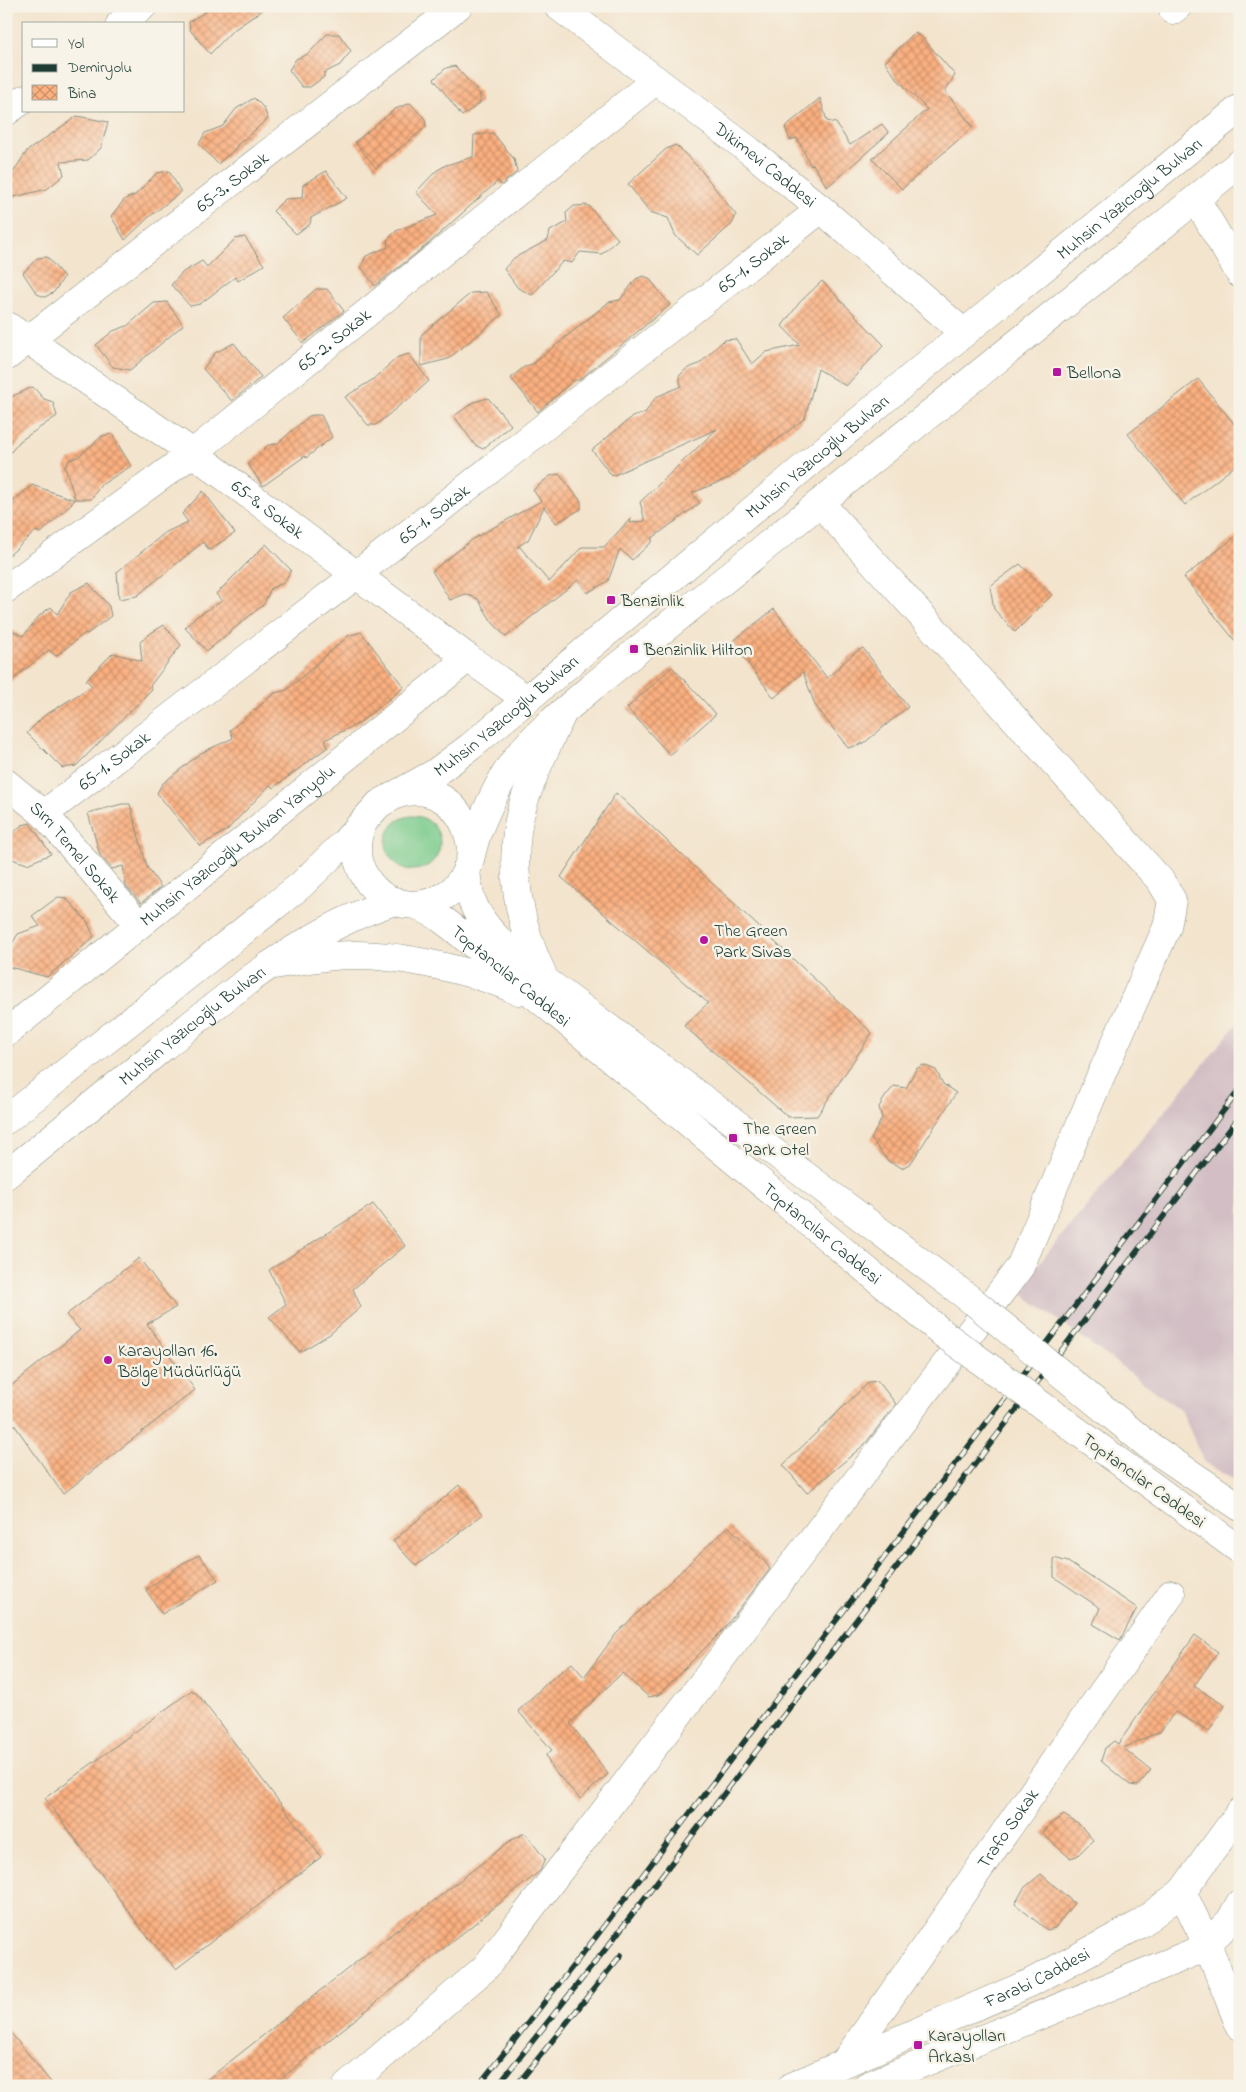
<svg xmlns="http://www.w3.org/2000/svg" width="1246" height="2092" viewBox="0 0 1246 2092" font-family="'Indie Flower',sans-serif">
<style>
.industrial{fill:#d2bec4}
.grass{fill:#7acb8c;stroke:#4c8460}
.building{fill:url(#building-cross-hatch)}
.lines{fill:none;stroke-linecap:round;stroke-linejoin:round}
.minor-casing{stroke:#899080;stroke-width:29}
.major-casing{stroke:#899080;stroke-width:29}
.minor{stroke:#fff;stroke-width:28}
.major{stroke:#fff;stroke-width:28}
.rail-casing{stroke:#1f3d34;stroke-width:5.5}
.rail{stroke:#f7f3e8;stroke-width:4;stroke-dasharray:11;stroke-linecap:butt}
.minor-bridge-casing{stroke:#899080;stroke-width:29;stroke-linecap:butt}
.minor-bridge{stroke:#fff;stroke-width:28}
.poi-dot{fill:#b5179e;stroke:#f7f3e8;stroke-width:2}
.labels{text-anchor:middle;stroke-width:5;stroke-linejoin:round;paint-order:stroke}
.street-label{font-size:18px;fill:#1f3d34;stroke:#f7f3e8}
.poi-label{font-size:18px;fill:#1f3d34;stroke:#f7f3e8;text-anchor:start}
</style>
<defs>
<pattern id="building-cross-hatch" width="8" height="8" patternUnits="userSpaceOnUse" patternTransform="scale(1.25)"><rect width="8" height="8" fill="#fbb080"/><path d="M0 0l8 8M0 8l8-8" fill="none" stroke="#cb906a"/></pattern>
</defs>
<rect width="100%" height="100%" fill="#f7f3e8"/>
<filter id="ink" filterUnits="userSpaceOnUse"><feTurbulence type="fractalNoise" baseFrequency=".02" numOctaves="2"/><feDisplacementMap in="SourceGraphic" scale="10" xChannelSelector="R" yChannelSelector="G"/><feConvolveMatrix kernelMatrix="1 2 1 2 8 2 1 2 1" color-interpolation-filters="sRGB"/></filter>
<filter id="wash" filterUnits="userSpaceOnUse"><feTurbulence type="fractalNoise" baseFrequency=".0096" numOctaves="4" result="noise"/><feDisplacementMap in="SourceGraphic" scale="20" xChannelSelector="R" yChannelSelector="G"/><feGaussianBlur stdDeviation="1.12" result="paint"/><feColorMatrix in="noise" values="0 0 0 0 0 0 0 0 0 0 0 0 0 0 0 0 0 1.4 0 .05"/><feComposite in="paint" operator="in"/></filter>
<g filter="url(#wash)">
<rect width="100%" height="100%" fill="#f3e4cd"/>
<path class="industrial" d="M1240,1020V1484L1204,1462L1181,1410L1017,1290Z"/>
<circle class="grass" cx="413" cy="843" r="27"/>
<g id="blocks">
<g class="building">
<path d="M214,6H269L232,31L210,54L190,30L189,22Z"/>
<path d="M914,33L921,36L955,75L945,91L973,127L902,189L872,159L927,109L897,79L885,62Z"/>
<path d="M327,34H339L351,51L340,65L324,73V77L310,87H302L289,70L296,59L308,54Z"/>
<path d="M455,66L480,94V103L462,116L434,79L446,68Z"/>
<path d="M254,98L264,108L268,119L236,146L237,147L218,164L199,144L205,133L223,126L236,109Z"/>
<path d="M820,98L827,121L836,123L850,145L882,124L889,133L827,187L813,164L811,166L797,138L790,140L785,127Z"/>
<path d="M410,103L425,119L426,127L376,168L355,142L395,109Z"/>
<path d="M77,116L108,122L101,148L88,160L61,162L64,175L47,189L6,199V183L27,151Z"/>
<path d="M493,133L514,159L517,172L501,185L498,181L428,244L375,286L361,267L366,256L388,247L387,240L396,231L437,215L416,192L436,171L446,165L473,157L474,135Z"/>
<path d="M676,145L700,169L736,215L732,224L697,255L675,235L668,218L650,212L628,184L666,149Z"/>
<path d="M169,171L181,192L149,217L125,240L111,216L125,199L135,195L157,173Z"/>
<path d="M326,171L347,198L311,218L310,224L296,234L273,211L285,199L302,198L303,185Z"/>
<path d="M588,205L618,239L602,254L580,252L572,263L563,261L532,295L518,288L504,269L514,258L548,240L550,231L567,222L566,213L574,206Z"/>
<path d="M245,237L264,265L238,281L235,277L200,304L190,306L171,285L183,272L202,261L207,267L235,239Z"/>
<path d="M47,257L64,277L54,292L45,297L37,294L23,273L37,258Z"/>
<path d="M643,276L649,278L670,305L579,380H574L538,412L511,378L524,367L534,363L609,302L620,300L636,279Z"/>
<path d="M822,281L884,345L846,386L818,369L805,418L729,478L692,493L700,503L651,539L653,541L632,560L620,549L608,581L587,593L578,580L506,637L492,622L478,599L465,594L450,600L432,571L473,539L541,501L533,490L550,476L559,474L581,501V509L556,523L544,507L528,540L517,547H520L549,582L582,547H604L631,518L630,523L645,521L640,502L717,429L612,476L592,450L632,417L645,413L656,397L681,386L679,376L686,369L699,364L724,340L736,339L752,364L766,352L800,345L782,326L800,302Z"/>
<path d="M316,289H327L344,311L303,343L283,318Z"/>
<path d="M486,292L502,315L448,359L421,366V335L471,293Z"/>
<path d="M167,302L183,325L130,370L113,367L96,345L113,331L127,326L154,303Z"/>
<path d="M234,343L261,377L232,401L203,369L215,353Z"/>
<path d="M409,354L429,381L406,402L405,401L376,425H368L345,397L372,380L398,357Z"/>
<path d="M1198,379L1240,431V462L1185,505L1128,434Z"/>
<path d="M33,387L44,399L53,402L57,416L20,441L6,458V404L13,396Z"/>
<path d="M488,398L511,425L483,449L475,445L454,416L474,402Z"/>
<path d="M314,415H321L332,437L306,458L305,456L263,486L248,464L268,445L277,444L309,416Z"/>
<path d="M112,434L131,466L101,485L91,499H75L65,467L69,460L78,457L102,436Z"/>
<path d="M32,485L75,500L41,533L36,531L6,558V520L11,518L13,501Z"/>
<path d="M203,491L235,533L209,550L203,542L137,596L119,599L117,572L166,532L188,522L182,514Z"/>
<path d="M1240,533V647L1184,577Z"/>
<path d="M266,544L291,570L284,583L271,588L264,604L207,651L185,628L194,618L222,601L216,594Z"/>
<path d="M1020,564L1052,595L1015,632L994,609L990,586Z"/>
<path d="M89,583L109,606L111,616L87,634L85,633L56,656L49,650L6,685V627L23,636L40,615L51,607L57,614L71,592Z"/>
<path d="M774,609L827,678L853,654L863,648L908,707L864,743L848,748L815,705L803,672L774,698L732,642Z"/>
<path d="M164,625L181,645L150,686L152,689L76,766L62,768L27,733L44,716L92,686L86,680L113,653L142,661L140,642L151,633Z"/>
<path d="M361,632L404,687L359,723L325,740L328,747L273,788L270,785L227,830L200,846L157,793L162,784L201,753L233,738L230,730L275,693L287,690L348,636Z"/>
<path d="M672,667L716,714L670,755L627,708Z"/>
<path d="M616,793L872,1033L817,1116L788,1117L684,1026L708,1003L561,877Z"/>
<path d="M122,804H130L147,867L161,887L141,903L126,886L123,866L112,869L100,855L88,813Z"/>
<path d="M30,823L51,854L27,864L6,857V839L22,825Z"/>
<path d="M58,897L66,898L87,921L94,937L47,977L6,966V954L18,934L40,926L32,916Z"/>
<path d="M923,1065L936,1070L943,1084L956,1093L911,1163L902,1168L888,1161L871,1139L882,1118L879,1107L885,1097L894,1086L906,1088L916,1069Z"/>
<path d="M373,1204L405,1246L353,1289L361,1307L330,1334L300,1352L269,1317L286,1304L269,1270Z"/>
<path d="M139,1258L176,1307L147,1324L195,1390L63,1494L6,1413V1390L80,1330L66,1315Z"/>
<path d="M878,1381L896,1404L865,1444L807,1493L783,1465L869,1382Z"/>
<path d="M459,1485L482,1515L416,1566L393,1541Z"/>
<path d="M728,1526L765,1562L770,1569L722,1631L658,1695L649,1697L622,1673L570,1723L608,1774L580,1799L551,1767L546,1755L552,1750L518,1711L548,1682L572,1663L584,1677L616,1634Z"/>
<path d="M199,1555L218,1580L162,1614L146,1590L183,1563Z"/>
<path d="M1054,1558L1068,1562L1137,1608L1120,1640L1093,1624L1100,1608L1054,1577Z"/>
<path d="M1195,1635L1218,1652L1194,1686L1225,1706L1209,1731L1175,1712L1161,1731L1123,1748L1151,1770L1138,1786L1130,1785L1101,1761L1105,1748L1114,1741L1118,1744Z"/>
<path d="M192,1690L199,1696L321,1857L176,1969L143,1931L45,1798Z"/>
<path d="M1064,1815L1081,1826L1093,1840L1077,1856L1070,1858L1043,1834L1051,1823Z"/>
<path d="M525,1833L545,1859L540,1871L272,2086H199L511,1840Z"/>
<path d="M1041,1874L1074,1903L1055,1928L1047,1930L1015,1904L1024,1888Z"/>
<path d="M6,2027L54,2086H6Z"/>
</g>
</g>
</g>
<g filter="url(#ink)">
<use href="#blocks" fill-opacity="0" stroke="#899080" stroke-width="1"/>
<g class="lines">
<g class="minor-casing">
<g id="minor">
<path id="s1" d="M558,6L750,151L821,209L964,333"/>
<path d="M1173,10L1178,6"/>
<path d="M120,24L143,6"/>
<path d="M6,112L24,99"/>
<path d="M1196,199L1240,274"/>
<path id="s2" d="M6,325L193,453L468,658L526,699"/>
<path id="s3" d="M6,357L458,6"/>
<path id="s4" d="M6,589L193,453L656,80"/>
<path id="s5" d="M6,783L44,814L138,924"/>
<path id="s6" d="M44,814L356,575L821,209"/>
<path d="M466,870C467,880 468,891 472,901C484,934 520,959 546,981L974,1302"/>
<path id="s7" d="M417,905L436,915L451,926L945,1335"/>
<path d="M268,966C295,962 324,955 351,955C398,954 476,971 518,991"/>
<path d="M542,973C521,930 511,880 517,832C521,796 547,746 563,712"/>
<path id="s8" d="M6,1033L468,658"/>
<path d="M1148,1445L1240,1507"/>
<path d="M1132,1471L1240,1550"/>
<path d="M1182,1892L1207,1944L1240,2026"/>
<path id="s9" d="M844,2063L1171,1594"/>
<path d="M347,2086L485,1968L1020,1267L1098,1082L1167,927L1172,900L1160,880L820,503"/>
<path id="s10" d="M792,2086L1030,1983L1140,1924L1182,1892L1240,1812"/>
<path d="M867,2086L1202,1949L1230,1921L1240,1903"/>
</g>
</g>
<g class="major-casing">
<g id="major">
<path d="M398,794C438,782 467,811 471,849"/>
<path d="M365,820C356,834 354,855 362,871C370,888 385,902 405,904C433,908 461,892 469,863C472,852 474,842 478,831C488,806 501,778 517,757C538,731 567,709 592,687L1240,163"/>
<path id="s11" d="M6,1120L301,885L345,842L379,804L435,773L470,747L964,333L1240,108"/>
<path id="s12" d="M6,1175C58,1133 110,1091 162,1048C233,991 307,929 395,901"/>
</g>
</g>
<use href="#minor" class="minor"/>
<use href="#major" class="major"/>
<g class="rail-casing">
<g id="rail">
<path d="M478,2086L595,1938L1240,1089"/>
<path d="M497,2086L608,1946L1240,1116"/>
<path d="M516,2086L621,1955"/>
</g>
</g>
<use href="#rail" class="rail"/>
<g class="minor-bridge-casing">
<g id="minor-bridge">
<path d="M974,1302L1148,1445"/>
<path d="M945,1335L1132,1471"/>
</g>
</g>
<use href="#minor-bridge" class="minor-bridge"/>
</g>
</g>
<g class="poi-dot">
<rect x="1052" y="367" width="10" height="10" rx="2.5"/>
<rect x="606" y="595" width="10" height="10" rx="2.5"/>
<rect x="629" y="644" width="10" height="10" rx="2.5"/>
<circle cx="704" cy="940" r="5"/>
<rect x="728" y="1133" width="10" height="10" rx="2.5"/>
<circle cx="108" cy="1360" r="5"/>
<rect x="913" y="2040" width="10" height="10" rx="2.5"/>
</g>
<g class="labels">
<g class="street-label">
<text dy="6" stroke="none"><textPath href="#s1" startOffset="261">Dikimevi Caddesi</textPath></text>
<text dy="6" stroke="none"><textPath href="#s3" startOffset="286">65-3. Sokak</textPath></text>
<text dy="6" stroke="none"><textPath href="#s11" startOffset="1455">Muhsin Yazıcıoğlu Bulvarı</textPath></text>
<text dy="6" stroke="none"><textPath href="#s6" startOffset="898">65-1. Sokak</textPath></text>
<text dy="6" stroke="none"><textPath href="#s4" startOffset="412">65-2. Sokak</textPath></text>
<text dy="6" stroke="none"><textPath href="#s11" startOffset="1050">Muhsin Yazıcıoğlu Bulvarı</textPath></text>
<text dy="6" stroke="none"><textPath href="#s2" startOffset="320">65-8. Sokak</textPath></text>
<text dy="6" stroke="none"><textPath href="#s6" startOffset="492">65-1. Sokak</textPath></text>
<text dy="6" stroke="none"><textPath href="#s11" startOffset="645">Muhsin Yazıcıoğlu Bulvarı</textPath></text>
<text dy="6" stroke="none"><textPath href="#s6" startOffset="88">65-1. Sokak</textPath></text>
<text dy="6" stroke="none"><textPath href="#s8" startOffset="298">Muhsin Yazıcıoğlu Bulvarı Yanyolu</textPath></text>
<text dy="6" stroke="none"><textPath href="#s5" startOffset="98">Sırrı Temel Sokak</textPath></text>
<text dy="6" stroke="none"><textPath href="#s7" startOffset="118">Toptancılar Caddesi</textPath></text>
<text dy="6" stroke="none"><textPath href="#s12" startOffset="239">Muhsin Yazıcıoğlu Bulvarı</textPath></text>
<text dy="6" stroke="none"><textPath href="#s7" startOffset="522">Toptancılar Caddesi</textPath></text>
<text transform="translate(1144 1480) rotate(36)" y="6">Toptancılar Caddesi</text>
<text dy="6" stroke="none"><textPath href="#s9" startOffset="286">Trafo Sokak</textPath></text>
<text dy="6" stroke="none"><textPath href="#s10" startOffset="268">Farabi Caddesi</textPath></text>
</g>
<g class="poi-label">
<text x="1067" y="378">Bellona</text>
<text x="621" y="606">Benzinlik</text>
<text x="644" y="655">Benzinlik Hilton</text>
<text x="714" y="936">The Green<tspan x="714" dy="21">Park Sivas</tspan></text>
<text x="743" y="1134">The Green<tspan x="743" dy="21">Park Otel</tspan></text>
<text x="118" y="1356">Karayolları 16.<tspan x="118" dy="21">Bölge Müdürlüğü</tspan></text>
<text x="928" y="2041">Karayolları<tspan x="928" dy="21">Arkası</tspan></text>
</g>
</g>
<rect width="1246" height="2092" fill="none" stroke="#f7f3e8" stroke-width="25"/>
<rect x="22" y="22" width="162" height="90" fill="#f7f3e8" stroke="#a1aaa0"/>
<rect x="32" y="39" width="25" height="8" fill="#ffffff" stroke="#a1aaa0"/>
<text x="68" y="48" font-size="15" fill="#1f3d34">Yol</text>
<rect x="32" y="64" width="25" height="8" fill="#1f3d34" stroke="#a1aaa0"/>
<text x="68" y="72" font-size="15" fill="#1f3d34">Demiryolu</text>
<rect x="32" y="85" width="25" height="15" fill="url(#building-cross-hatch)" stroke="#a1aaa0"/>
<text x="68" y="98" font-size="15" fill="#1f3d34">Bina</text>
</svg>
